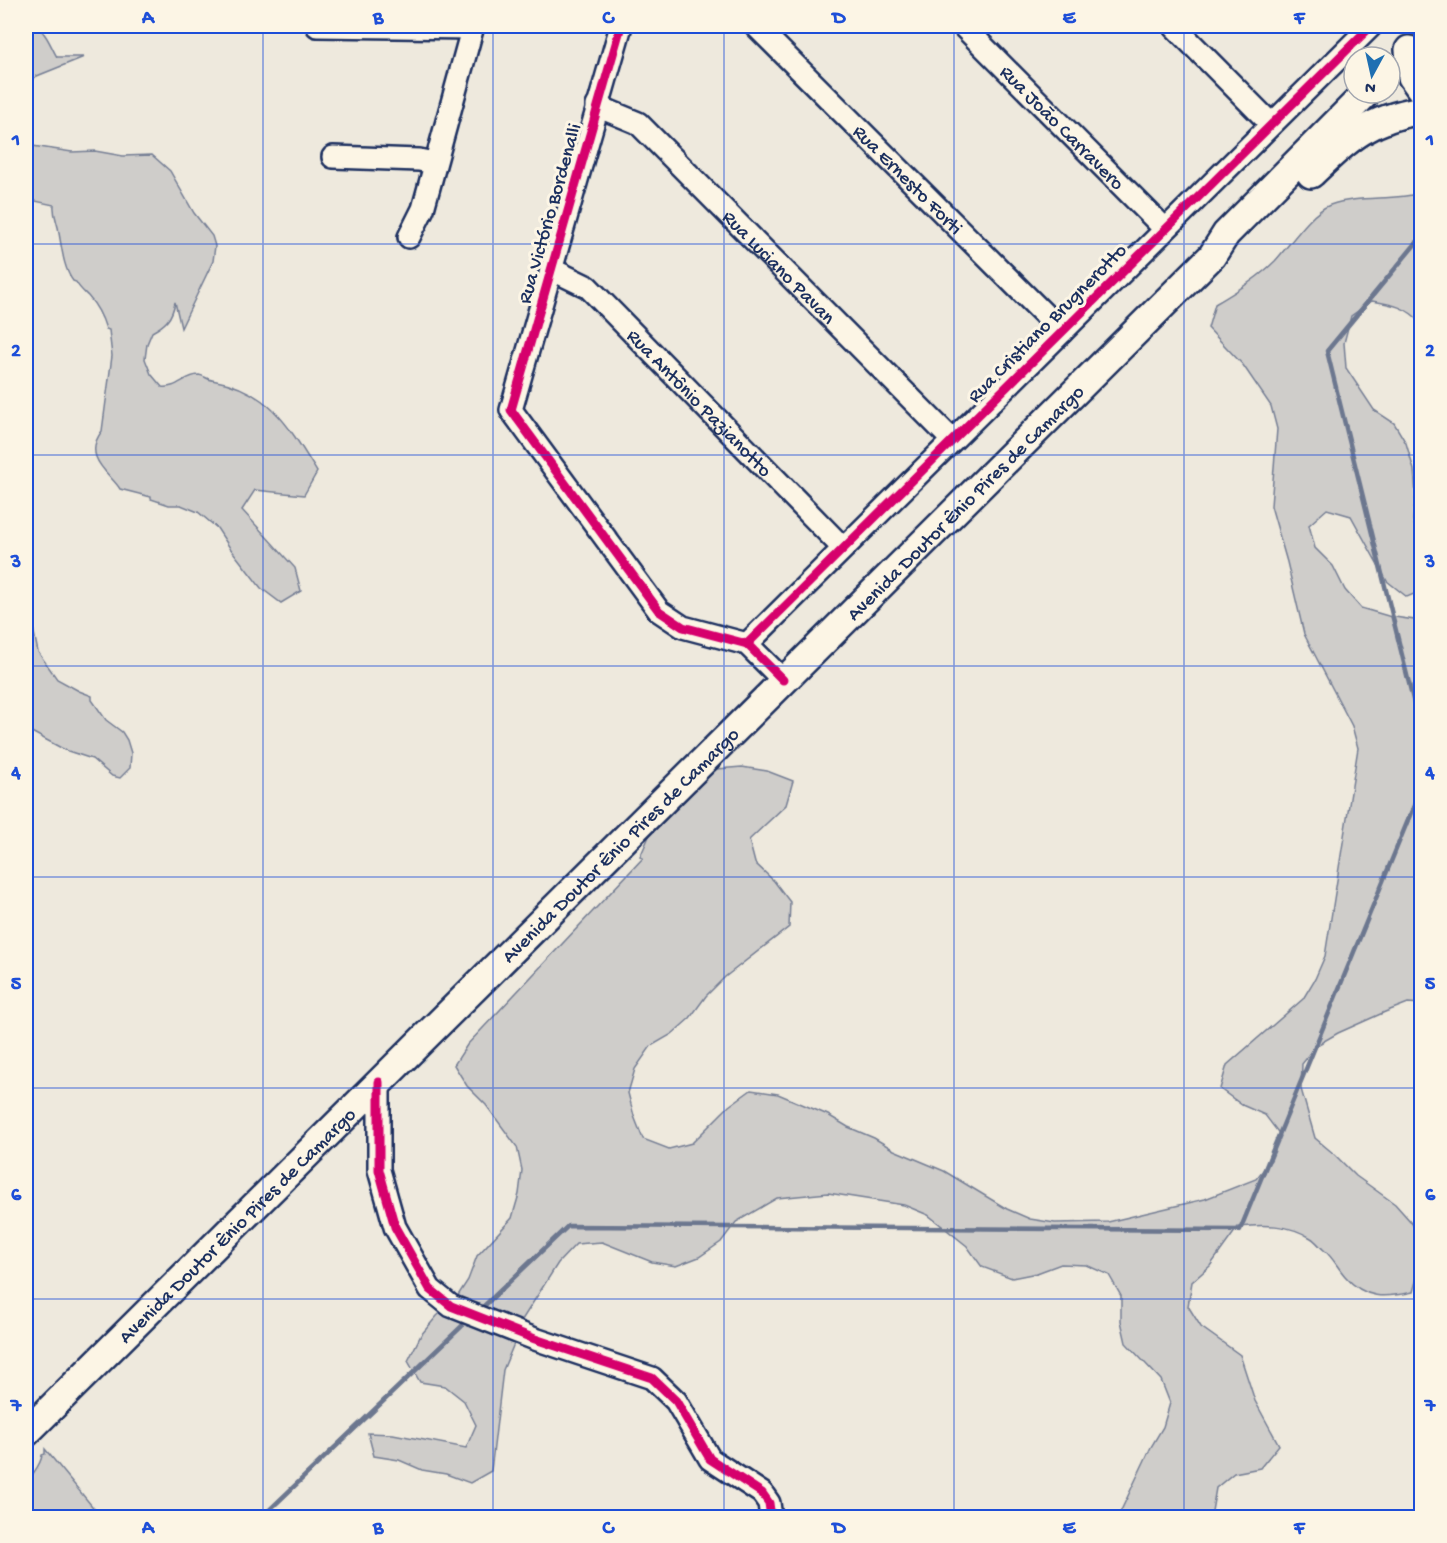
<svg xmlns="http://www.w3.org/2000/svg" width="1447" height="1543" viewBox="0 0 1447 1543" font-family="'Gochi Hand',sans-serif">
<style>
.green{fill:#cfcdca;stroke:#757e94;stroke-width:1.5}
.lines{fill:none;stroke-linecap:round;stroke-linejoin:round}
.stream{stroke:#6c778f;stroke-width:4.5}
.minor-casing{stroke:#1b2f5e;stroke-width:26}
.major-casing{stroke:#1b2f5e;stroke-width:32}
.minor{stroke:#fcf5e5;stroke-width:21}
.major{stroke:#fcf5e5;stroke-width:27}
.cycleway-casing{stroke:#fcf5e5;stroke-width:13}
.cycleway{stroke:#d6006c;stroke-width:9}
.grid{fill:none;stroke:#1d4ed8;stroke-width:1.5;stroke-opacity:0.55}
.labels{text-anchor:middle;stroke-width:6;stroke-linejoin:round;paint-order:stroke}
.street-label{font-size:20px;fill:#1b2f5e;stroke:#fcf5e5}
.neatline{fill:none;stroke:#1d4ed8;stroke-width:2}
.grid-label{font-size:20px;text-anchor:middle;font-weight:bold;fill:#1d4ed8}
</style>
<rect width="100%" height="100%" fill="#eee9dd"/>
<filter id="ink" filterUnits="userSpaceOnUse"><feTurbulence type="fractalNoise" baseFrequency=".0167" numOctaves="2"/><feDisplacementMap in="SourceGraphic" scale="12" xChannelSelector="R" yChannelSelector="G"/><feConvolveMatrix kernelMatrix="1 2 1 2 8 2 1 2 1" color-interpolation-filters="sRGB"/></filter>
<g filter="url(#ink)">
<g class="green">
<path d="M26,26C45,24 48,42 57,57H84L37,76L26,84Z"/>
<path d="M26,145L72,152L95,151L123,156L152,155L170,171L194,213L212,236L215,246L213,261L181,328L175,302C172,319 165,325 152,332L147,344L145,359L151,374L162,387C177,389 185,375 199,375C205,376 206,379 212,380C269,390 289,426 317,472L304,495L255,490L242,510L295,568L301,591L281,603L261,588L230,548L217,528L198,512L181,505H169L151,499V497L120,489C111,474 81,458 102,431L112,356L109,330L106,329C103,319 97,306 88,296C83,291 79,288 76,282L73,281C64,269 62,250 59,233C58,222 53,216 54,205L26,199Z"/>
<path d="M1421,193V323C1408,307 1391,304 1372,301L1351,316L1344,343L1346,368L1374,410L1394,423L1406,443L1414,470L1416,495L1413,520L1421,547V591L1407,597L1387,581L1351,516L1327,509L1309,525L1315,548L1333,566L1345,590L1361,608L1388,616L1421,621V1004L1408,1003L1385,1012L1338,1033L1317,1045L1302,1064L1301,1089L1315,1138L1334,1154L1356,1176L1395,1204L1411,1222L1421,1240L1420,1267L1413,1292C1385,1298 1365,1300 1345,1276C1338,1268 1333,1258 1325,1251C1320,1247 1316,1241 1311,1238C1289,1224 1263,1224 1238,1227L1210,1266L1192,1282L1188,1306L1201,1327L1240,1355L1255,1401L1279,1445L1260,1468L1234,1473L1216,1488L1211,1517H1118L1151,1447L1163,1427L1170,1403L1161,1380L1126,1343L1121,1321V1296L1109,1275L1086,1265L1061,1264L1037,1273L1012,1278L982,1267L967,1246L928,1215L904,1205L828,1193L777,1198L736,1222L721,1242L699,1257L676,1266L652,1262L602,1242L576,1244L558,1263L520,1323L513,1346L503,1370L491,1471L470,1483L446,1474L422,1470L399,1460L374,1456L368,1433L393,1434L466,1448L476,1425L464,1401L445,1386L420,1382L408,1361L421,1335L437,1316L455,1300L468,1280L477,1256L512,1218L519,1194L522,1170L517,1147L486,1105L467,1086L454,1065L467,1045L643,858L640,857L650,834L663,814L694,775L717,769L742,767L767,771L793,781L786,805L749,840L755,863L774,881L790,902L789,927L725,977L706,996L690,1018L672,1034L651,1046L635,1069L628,1093L634,1116L643,1139L669,1149L692,1143L729,1106L751,1090L778,1094L828,1115L848,1127L874,1138L894,1150L944,1171L1007,1209L1030,1219L1055,1223L1108,1222L1205,1199L1256,1179L1271,1160L1281,1136L1265,1115L1242,1105L1220,1089L1227,1065L1303,999L1315,979L1325,956L1358,748L1352,726L1304,634L1287,562L1271,506L1277,429L1271,406L1243,365L1208,328L1215,304C1236,292 1258,278 1275,261C1289,246 1311,212 1330,205C1359,195 1392,201 1421,193Z"/>
<path d="M26,610L33,628L38,652L57,679L79,691L92,696V700L106,720L122,732L127,740L131,753L130,768L120,778L112,776L92,759L65,750L26,729Z"/>
<path d="M45,1449L101,1517H26C25,1508 24,1497 26,1488C29,1475 41,1467 42,1455L45,1454Z"/>
</g>
<g class="lines">
<g class="stream">
<path d="M1422,236L1327,351L1422,736"/>
<path d="M485,1305L568,1226L1240,1230L1422,786"/>
<path d="M261,1518L462,1326"/>
</g>
<g class="minor-casing">
<g id="minor">
<path d="M317,26L472,28"/>
<path d="M621,26L511,410L659,611L683,627L747,644L783,680"/>
<path id="s1" d="M756,26L1062,332"/>
<path id="s2" d="M963,26L1165,229"/>
<path d="M1174,26L1271,124"/>
<path id="s3" d="M597,106L638,123L952,440"/>
<path d="M333,157L419,160L434,163"/>
<path d="M409,237L423,209L473,26"/>
<path id="s4" d="M551,269L588,287L843,548"/>
<path d="M747,644L1371,26"/>
<path d="M379,1082V1170L395,1227L430,1289L451,1306L535,1339L652,1378L676,1401L710,1459L762,1493L769,1503L771,1518"/>
</g>
</g>
<g class="major-casing">
<g id="major">
<path d="M1409,50L1412,77L1422,91"/>
<path d="M1311,174C1349,138 1368,119 1422,110"/>
<path id="s5" d="M26,1433L1212,256L1226,234L1366,93"/>
</g>
</g>
<use href="#minor" class="minor"/>
<use href="#major" class="major"/>
<g class="cycleway-casing">
<g id="cycleway">
<path d="M621,26L511,410L659,611L683,627L747,644L783,680"/>
<path d="M747,644L1371,26"/>
<path d="M379,1082V1170L395,1227L430,1289L451,1306L535,1339L652,1378L676,1401L710,1459L762,1493L769,1503L771,1518"/>
</g>
</g>
<use href="#cycleway" class="cycleway"/>
</g>
</g>
<path class="grid" d="M263,26V1518M493,26V1518M724,26V1518M954,26V1518M1184,26V1518M26,244H1422M26,455H1422M26,666H1422M26,877H1422M26,1088H1422M26,1299H1422"/>
<g class="labels">
<g class="street-label">
<text dy="7" stroke="none"><textPath href="#s2" startOffset="142">Rua João Carravero</textPath></text>
<text dy="7" stroke="none"><textPath href="#s1" startOffset="216">Rua Ernesto Forti</textPath></text>
<text transform="translate(548 213) rotate(-74)" y="7">Rua Victório Bordenalli</text>
<text dy="7" stroke="none"><textPath href="#s3" startOffset="246">Rua Luciano Pavan</textPath></text>
<text transform="translate(1046 322) rotate(-45)" y="7">Rua Cristiano Brugnerotto</text>
<text dy="7" stroke="none"><textPath href="#s4" startOffset="202">Rua Antônio Pazianotto</textPath></text>
<text dy="7" stroke="none"><textPath href="#s5" startOffset="1322">Avenida Doutor Ênio Pires de Camargo</textPath></text>
<text dy="7" stroke="none"><textPath href="#s5" startOffset="836">Avenida Doutor Ênio Pires de Camargo</textPath></text>
<text dy="7" stroke="none"><textPath href="#s5" startOffset="296">Avenida Doutor Ênio Pires de Camargo</textPath></text>
</g>
</g>
<rect width="1447" height="1543" fill="none" stroke="#fcf5e5" stroke-width="66"/>
<g transform="translate(1372 75) rotate(188)"><circle r="28" fill="#fcf5e5" stroke="#a2a6af" stroke-width="1.5"/>
<path d="M0-4.5L10 22L0 15L-10 22Z" fill="#1f6fb2"/>
<text y="-9" font-size="16" font-weight="bold" text-anchor="middle" fill="#1b2f5e">N</text>
</g>
<rect x="33" y="33" width="1381" height="1477" class="neatline"/>
<g class="grid-label">
<text x="148" y="23">A</text>
<text x="378" y="23">B</text>
<text x="608" y="23">C</text>
<text x="839" y="23">D</text>
<text x="1069" y="23">E</text>
<text x="1299" y="23">F</text>
<text x="16" y="145">1</text>
<text x="1430" y="145">1</text>
<text x="16" y="356">2</text>
<text x="1430" y="356">2</text>
<text x="16" y="567">3</text>
<text x="1430" y="567">3</text>
<text x="16" y="778">4</text>
<text x="1430" y="778">4</text>
<text x="16" y="989">5</text>
<text x="1430" y="989">5</text>
<text x="16" y="1200">6</text>
<text x="1430" y="1200">6</text>
<text x="16" y="1411">7</text>
<text x="1430" y="1411">7</text>
<text x="148" y="1533">A</text>
<text x="378" y="1533">B</text>
<text x="608" y="1533">C</text>
<text x="839" y="1533">D</text>
<text x="1069" y="1533">E</text>
<text x="1299" y="1533">F</text>
</g>
</svg>
